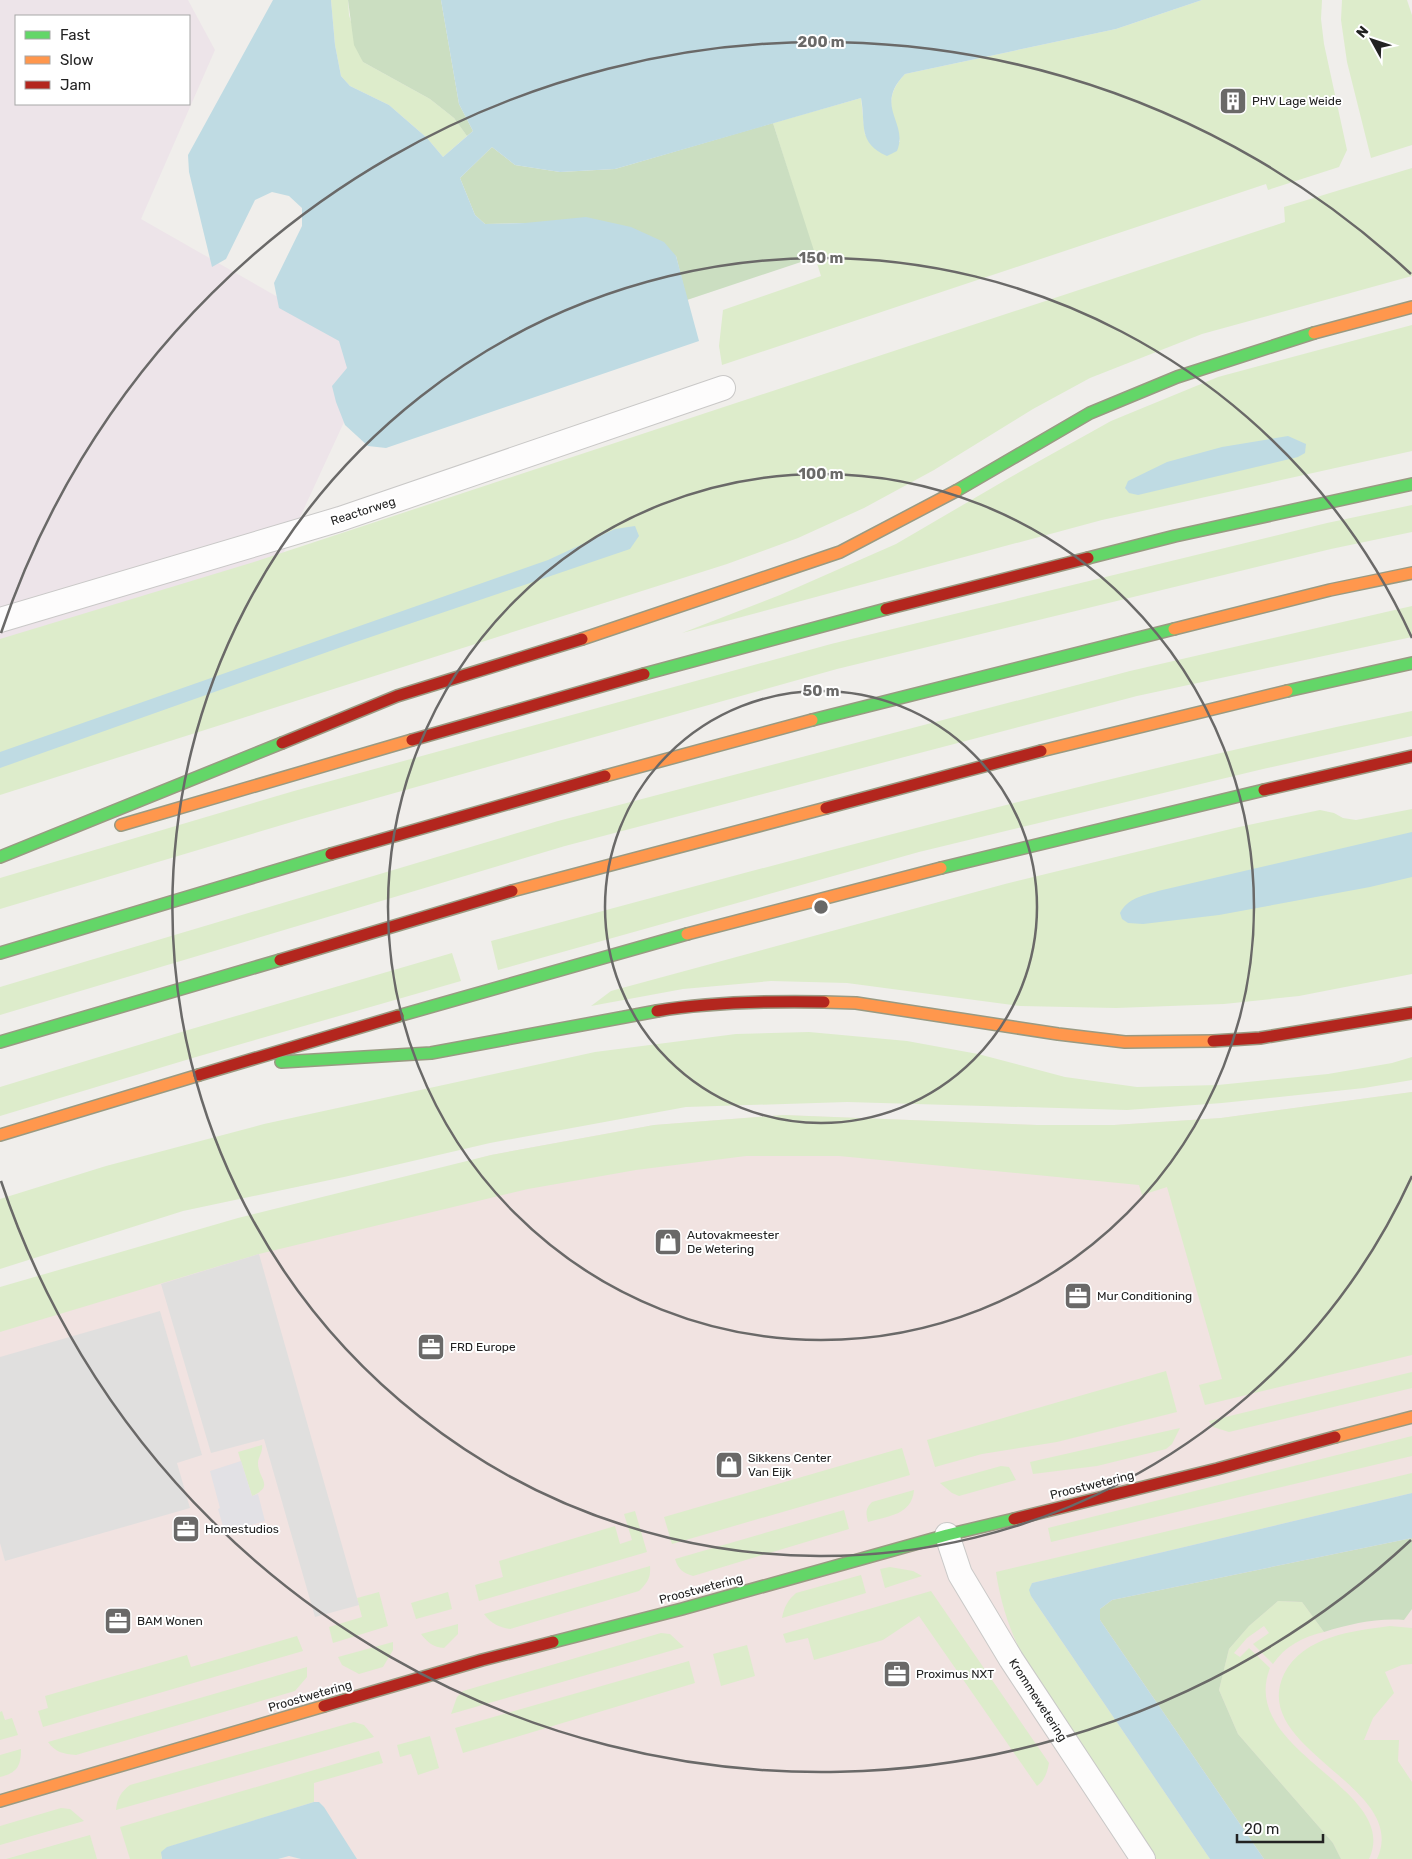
<svg xmlns="http://www.w3.org/2000/svg" width="1412" height="1859" viewBox="0 0 1412 1859" font-family="Rubik,sans-serif">
<style>
.commercial{fill:#f1e3e1}
.industrial{fill:#ede4e9;fill-rule:evenodd}
.grass{fill:#ddeccb}
.forest{fill:#cbdec1}
.parking{fill:#e0dfde}
.plaza{fill:#e2e1e5}
.water{fill:#bfdbe3}
.lines{fill:none;stroke-linecap:round;stroke-linejoin:round}
.street-casing{stroke:#c9c8c7;stroke-width:26}
.fast-casing{stroke:#999a82;stroke-width:14}
.slow-casing{stroke:#999a82;stroke-width:14}
.jam-casing{stroke:#999a82;stroke-width:14}
.street{stroke:#fdfcfc;stroke-width:24}
.fast{stroke:#63d668;stroke-width:11}
.slow{stroke:#ff974d;stroke-width:11}
.jam{stroke:#b3261e;stroke-width:11}
.ring{fill:none;stroke:#6a6968;stroke-width:2.5}
.labels{text-anchor:middle;stroke-width:4;stroke-linejoin:round;paint-order:stroke}
.poi-label{font-size:12px;fill:#222;stroke:#fff;text-anchor:start}
.street-label{font-size:12px;fill:#222;stroke:#fff}
.centre{fill:#6a6968;stroke:#fff;stroke-width:2.5}
.ring-label{font-size:15px;text-anchor:middle;font-weight:bold;fill:#6a6968;stroke:#fff;stroke-width:4;stroke-linejoin:round;paint-order:stroke}
</style>
<rect width="100%" height="100%" fill="#f0eeeb"/>
<path class="commercial" d="M1412,1092V1859H0V1289L491,1155L654,1125L783,1115L1037,1125H1114L1221,1118Z"/>
<path class="industrial" d="M0,0H188L215,50L141,219L376,353L277,567L0,654ZM16,16H189V104H16Z"/>
<g class="grass">
<path d="M331,0H348L349,15L363,62L430,99L454,118L467,136L443,157L427,138L389,105L350,86L341,76L335,45Z"/>
<path d="M1202,0H1322L1321,19L1324,44L1347,150L1339,167L1268,190L1266,184L722,365L719,346L723,310L821,276L773,123L861,98L865,135L900,142C893,114 882,98 905,74L1116,29Z"/>
<path d="M1342,0H1407L1412,15V145L1371,158L1347,62L1341,20Z"/>
<path d="M1412,168V276L1202,334L1090,378L1033,409L934,470L864,508L798,538L727,564L0,795V639L254,562L1285,222L1284,207Z"/>
<path d="M1412,325V451L1102,520L682,633L780,595L896,544L1009,478L1111,421L1218,377Z"/>
<path d="M1412,505V532L1331,549L837,669L302,819L0,909V878L294,791L831,644L1327,523Z"/>
<path d="M1412,606V637L1137,696L565,846L0,1015V987L558,821L1130,671Z"/>
<path d="M1412,711V736L1263,769L919,852L498,970L491,941C797,859 1102,775 1412,711Z"/>
<path d="M1412,809V974L1299,996L1224,1004L1116,1008L1020,1006L847,983L771,981L683,989L591,1006L611,991L1005,884L1239,827L1320,810L1334,813L1343,818L1356,820Z"/>
<path d="M452,953L461,981L196,1057L0,1116V1087L188,1030Z"/>
<path d="M809,1032L907,1041L978,1054L1065,1077L1137,1087L1218,1085L1328,1074L1392,1063L1412,1057V1080L1364,1088L1222,1103L1127,1110L847,1102L686,1107L490,1143L344,1177L183,1211L0,1269V1199L106,1166L264,1124L595,1052L736,1034Z"/>
<path d="M1412,1092V1355L1205,1405L1199,1385L1222,1379L1167,1187L1142,1195L1139,1185L839,1156H746L636,1170L528,1189L259,1254L0,1332V1287L238,1218L491,1155L654,1125L783,1115L1037,1125H1114L1221,1118Z"/>
<path d="M1166,1371L1177,1412L1057,1442L982,1454L935,1467L927,1440Z"/>
<path d="M1412,1372V1388L1229,1432L1213,1427L1209,1421Z"/>
<path d="M1180,1428L1172,1444L1166,1449L1097,1466L1033,1474L1030,1462Z"/>
<path d="M1412,1436V1456L1051,1542L1048,1528Z"/>
<path d="M262,1445C263,1451 259,1456 258,1462C257,1478 276,1486 252,1496L238,1452Z"/>
<path d="M902,1448L910,1475L672,1544L664,1517Z"/>
<path d="M1001,1466L1009,1467L1016,1480L959,1496L952,1493L940,1483Z"/>
<path d="M1412,1473V1493L1032,1583L1031,1596L1210,1859H1156C1132,1823 1107,1788 1083,1752C1043,1694 1006,1643 996,1572Z"/>
<path d="M914,1490C912,1515 888,1516 868,1522C866,1513 865,1509 872,1502Z"/>
<path d="M844,1510L849,1529L693,1576C683,1573 678,1569 675,1559Z"/>
<path d="M635,1511L647,1552L479,1601L475,1585L503,1577L499,1561L615,1526L620,1544L632,1540L624,1514Z"/>
<path d="M650,1566C651,1578 647,1583 639,1591L510,1629C499,1627 491,1624 484,1614Z"/>
<path d="M890,1567L913,1571L922,1576L885,1588L880,1569Z"/>
<path d="M861,1575L866,1593L782,1618C784,1607 788,1600 796,1593Z"/>
<path d="M931,1591L1049,1763C1047,1773 1045,1780 1037,1786L919,1616L883,1640L814,1660L808,1638L786,1643L783,1634Z"/>
<path d="M379,1592L388,1626L333,1643L329,1627L362,1617L357,1598Z"/>
<path d="M448,1592L452,1609L416,1619L411,1603Z"/>
<path d="M1278,1601L1302,1602L1324,1632C1303,1637 1285,1646 1273,1664L1253,1644L1269,1633L1264,1626L1247,1638L1234,1653L1240,1657L1249,1648L1270,1668C1237,1752 1402,1788 1369,1859H1341L1333,1843L1238,1734L1219,1690L1229,1649L1249,1626Z"/>
<path d="M458,1624V1634L444,1648C433,1647 428,1643 421,1634Z"/>
<path d="M1390,1626L1412,1628V1664L1402,1665L1385,1672L1394,1693L1373,1718L1364,1740H1399L1398,1761L1412,1782V1859H1377C1411,1786 1248,1750 1284,1674C1303,1636 1353,1631 1390,1626Z"/>
<path d="M661,1633L670,1634L684,1647L451,1714L457,1697L463,1691Z"/>
<path d="M297,1636L303,1651L43,1727L38,1711L48,1708L45,1696L187,1655L191,1667Z"/>
<path d="M393,1642V1650L383,1667L359,1674L342,1665L338,1657Z"/>
<path d="M747,1645L755,1676L721,1686L713,1654Z"/>
<path d="M689,1661L695,1683L463,1753L455,1728Z"/>
<path d="M307,1667V1677L295,1691L76,1755C63,1754 55,1752 48,1742Z"/>
<path d="M2,1711L5,1720L12,1718L18,1735L0,1740V1712Z"/>
<path d="M354,1722L364,1725L374,1737L116,1810C117,1798 121,1792 130,1785Z"/>
<path d="M430,1736L439,1768L418,1775L411,1754L400,1757L397,1745Z"/>
<path d="M21,1749C21,1766 17,1773 0,1777V1755Z"/>
<path d="M379,1751L383,1763L314,1783V1802L168,1847L161,1857L162,1859H130L120,1827Z"/>
<path d="M61,1808L70,1809L84,1821L0,1845V1826Z"/>
<path d="M90,1835L97,1859H6Z"/>
</g>
<g class="forest">
<path d="M348,0H441L459,104L473,131L467,136L454,118L430,99L363,62L354,45Z"/>
<path d="M773,123L816,257L687,300L676,256L525,223L485,224L475,215L460,178L492,147L515,165L560,172L615,169Z"/>
<path d="M1412,1538V1609L1404,1620C1376,1618 1351,1624 1324,1632L1302,1602L1278,1601L1249,1626L1229,1649L1219,1690L1238,1734L1333,1843L1341,1859H1264L1100,1620V1609L1112,1600Z"/>
</g>
<g class="parking">
<path d="M259,1254L359,1605L315,1617L264,1439L211,1453L161,1284Z"/>
<path d="M160,1311L202,1455L177,1463L190,1508L5,1561L0,1543V1357Z"/>
</g>
<path class="plaza" d="M241,1461L252,1496L258,1494L265,1521L225,1533L218,1509L220,1508L210,1471Z"/>
<g class="water">
<path d="M273,0H331L335,45L341,76L350,86L389,105L427,138L443,157L473,131L459,104L441,0H1202L1116,29L905,74C873,107 909,122 897,151L887,156C857,143 866,124 861,98L615,169L560,172L515,165L492,147L460,178L475,215L485,224L525,223L586,217L631,227L664,242L676,256L699,341L386,448L368,446L345,425L336,402L332,386L347,368L339,341L279,308L274,283L302,226V208L289,196L272,192L255,200L226,259L212,267L189,172L188,155Z"/>
<path d="M1288,436L1306,444L1305,453L1298,457L1138,495L1129,493L1125,488L1128,481L1167,462L1222,447Z"/>
<path d="M635,526L639,536L630,549L350,644L0,768V752L548,560L615,529Z"/>
<path d="M1412,832V877L1370,887L1219,915L1143,924L1128,923L1122,919L1120,913C1128,898 1142,896 1158,891Z"/>
<path d="M1412,1493V1538L1112,1600L1100,1609V1620L1264,1859H1210L1031,1596L1029,1590L1032,1583Z"/>
<path d="M314,1802H319L324,1807L357,1859H301L289,1856L278,1859H162L161,1852L167,1847Z"/>
</g>
<g class="lines">
<g class="street-casing">
<g id="street">
<path d="M0,620L340,519L723,388"/>
<path d="M947,1535L960,1574L1011,1659L1143,1859"/>
</g>
</g>
<g class="fast-casing">
<g id="fast">
<path d="M956,491L1090,413L1177,377L1314,333"/>
<path d="M1088,558L1175,536L1412,484"/>
<path d="M644,674L886,609"/>
<path d="M1287,691L1412,663"/>
<path d="M812,720L1174,629"/>
<path d="M0,857L282,743"/>
<path d="M941,868L1264,790"/>
<path d="M0,953L331,854"/>
<path d="M398,1016L687,934"/>
<path d="M0,1042L280,960"/>
<path d="M281,1062L431,1053L657,1011"/>
<path d="M553,1642L682,1609L947,1535L1014,1519"/>
</g>
</g>
<g class="slow-casing">
<g id="slow">
<path d="M1314,333L1412,307"/>
<path d="M1174,629L1330,590L1412,573"/>
<path d="M582,639L840,552L956,491"/>
<path d="M1041,751L1287,691"/>
<path d="M605,776L812,720"/>
<path d="M121,825L412,740"/>
<path d="M512,891L826,808"/>
<path d="M687,934L941,868"/>
<path d="M824,1002L856,1003L1058,1034L1125,1042L1213,1041"/>
<path d="M0,1135L199,1075"/>
<path d="M1335,1437L1412,1417"/>
<path d="M0,1801L324,1706"/>
</g>
</g>
<g class="jam-casing">
<g id="jam">
<path d="M886,609L1088,558"/>
<path d="M412,740L644,674"/>
<path d="M282,743L397,696L582,639"/>
<path d="M1264,790L1412,756"/>
<path d="M826,808L1041,751"/>
<path d="M331,854L605,776"/>
<path d="M280,960L512,891"/>
<path d="M657,1011C710,1002 770,1001 824,1002"/>
<path d="M1213,1041L1260,1038L1412,1013"/>
<path d="M199,1075L398,1016"/>
<path d="M1014,1519L1217,1469L1335,1437"/>
<path d="M324,1706L482,1660L553,1642"/>
</g>
</g>
<use href="#street" class="street"/>
<use href="#fast" class="fast"/>
<use href="#slow" class="slow"/>
<use href="#jam" class="jam"/>
</g>
<g class="ring">
<circle cx="821" cy="907" r="216"/>
<circle cx="821" cy="907" r="433"/>
<path d="M1412 1176A649 649 0 1 1 1412 638"/>
<path d="M1411 1540A865 865 0 0 1 1 1181M1 633A865 865 0 0 1 1411 274"/>
</g>
<defs>
<g id="building-square" transform="scale(1.4375)"><rect x="-9" y="-9" width="18" height="18" rx="4" fill="#6a6968" stroke="#fff"/><path d="M-4-6H4V6H1V3H-1V6H-4ZM-2.5-4.3h1.7v1.8h-1.7ZM.8-4.3h1.7v1.8H.8ZM-2.5-1h1.7V.8h-1.7ZM.8-1h1.7V.8H.8Z" fill="#fff"/></g>
<g id="shop-square" transform="scale(1.4375)"><rect x="-9" y="-9" width="18" height="18" rx="4" fill="#6a6968" stroke="#fff"/><path d="M-5-2.5h2.3a2.7 3.5 0 0 1 5.4 0H5L5.5 6h-11ZM-1.5-2.5h3a1.5 2.3 0 0 0-3 0Z" fill="#fff"/></g>
<g id="office-square" transform="scale(1.4375)"><rect x="-9" y="-9" width="18" height="18" rx="4" fill="#6a6968" stroke="#fff"/><path d="M-6-3h4V-5.5h4V-3h4V5H-6ZM-1-4.5V-3h2v-1.5ZM-6 0V1H6V0Z" fill="#fff"/></g>
</defs>
<g fill-rule="evenodd">
<use href="#building-square" x="1233" y="101"/>
<use href="#shop-square" x="668" y="1242"/>
<use href="#office-square" x="1078" y="1296"/>
<use href="#office-square" x="431" y="1347"/>
<use href="#shop-square" x="729" y="1465"/>
<use href="#office-square" x="186" y="1529"/>
<use href="#office-square" x="118" y="1621"/>
<use href="#office-square" x="897" y="1674"/>
</g>
<g class="labels">
<g class="poi-label">
<text x="1252" y="105">PHV Lage Weide</text>
<text x="687" y="1239">Autovakmeester<tspan x="687" dy="14">De Wetering</tspan></text>
<text x="1097" y="1300">Mur Conditioning</text>
<text x="450" y="1351">FRD Europe</text>
<text x="748" y="1462">Sikkens Center<tspan x="748" dy="14">Van Eijk</tspan></text>
<text x="205" y="1533">Homestudios</text>
<text x="137" y="1625">BAM Wonen</text>
<text x="916" y="1678">Proximus NXT</text>
</g>
<g class="street-label">
<text transform="translate(363 511) rotate(-18)" y="4">Reactorweg</text>
<text transform="translate(1092 1485) rotate(-14)" y="4">Proostwetering</text>
<text transform="translate(701 1589) rotate(-15)" y="4">Proostwetering</text>
<text transform="translate(310 1696) rotate(-16)" y="4">Proostwetering</text>
<text transform="translate(1038 1700) rotate(57)" y="4">Krommewetering</text>
</g>
</g>
<circle cx="821" cy="907" r="8" class="centre"/>
<g class="ring-label">
<text x="821" y="47">200 m</text>
<text x="821" y="263">150 m</text>
<text x="821" y="479">100 m</text>
<text x="821" y="696">50 m</text>
</g>
<rect x="15" y="15" width="175" height="90" fill="#ffffff" stroke="#a7a7a7"/>
<rect x="25" y="31" width="25" height="8" fill="#63d668" stroke="#a7a7a7"/>
<text x="60" y="40" font-size="15" fill="#222222">Fast</text>
<rect x="25" y="56" width="25" height="8" fill="#ff974d" stroke="#a7a7a7"/>
<text x="60" y="65" font-size="15" fill="#222222">Slow</text>
<rect x="25" y="81" width="25" height="8" fill="#b3261e" stroke="#a7a7a7"/>
<text x="60" y="90" font-size="15" fill="#222222">Jam</text>
<g transform="translate(1372 40) rotate(310)" stroke="#ffffff" stroke-width="4" paint-order="stroke">
<path d="M0-4L9 19L0 12L-9 19Z" fill="#222222"/>
<text y="-8" font-size="14" font-weight="bold" text-anchor="middle" fill="#222222">N</text>
</g>
<path d="M1237 1834v8h86v-8" fill="none" stroke="#222222" stroke-width="2.5"/>
<text x="1244" y="1834" font-size="15" fill="#222222" stroke="#ffffff" stroke-width="4" paint-order="stroke">20 m</text>
</svg>
